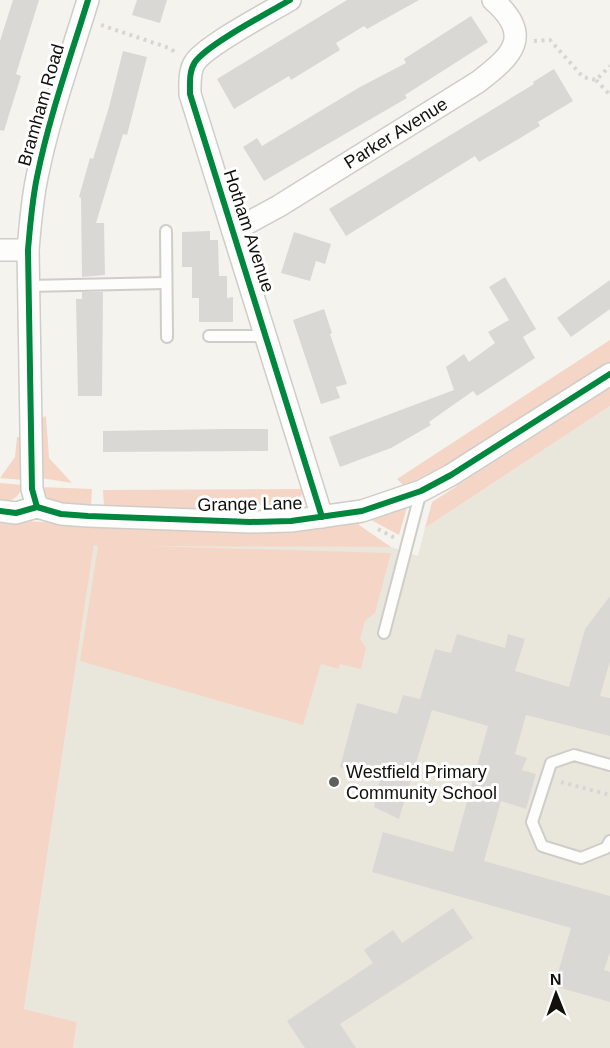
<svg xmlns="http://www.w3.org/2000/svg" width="610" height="1048" viewBox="0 0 610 1048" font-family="Arial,sans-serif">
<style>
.built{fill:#e9e7dc}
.green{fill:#f5d6c6}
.building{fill:#dad8d4}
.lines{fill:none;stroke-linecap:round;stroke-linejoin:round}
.lane-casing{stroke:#cecdc9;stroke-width:14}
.street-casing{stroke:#cecdc9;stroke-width:24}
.path{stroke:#d6d6d4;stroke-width:4;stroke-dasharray:3 4.5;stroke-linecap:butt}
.lane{stroke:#fdfdfc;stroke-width:10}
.street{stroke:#fdfdfc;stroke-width:21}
.cycleway-casing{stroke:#fff;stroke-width:10}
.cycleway{stroke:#00873e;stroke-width:6}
.poi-dot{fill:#605f5c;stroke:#fff;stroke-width:2}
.labels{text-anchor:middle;stroke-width:6;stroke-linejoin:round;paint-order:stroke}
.street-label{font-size:18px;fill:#11100d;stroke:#fff}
.poi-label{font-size:18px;fill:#11100d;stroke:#fff;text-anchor:start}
</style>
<rect width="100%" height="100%" fill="#f4f3ee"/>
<path class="built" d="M610,406V1048H73L77,1022L24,1009L94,545L391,547L418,556L425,528Z"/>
<g class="green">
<path d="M610,340V363L595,373L474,450L404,486L397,479Z"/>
<path d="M610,387V406L425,528L432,502Z"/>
<path d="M46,416L49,458L72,483L41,478L42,418Z"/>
<path d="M17,437H22L23,480L0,478L15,457Z"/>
<path d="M0,483L23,485C20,496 12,503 0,501Z"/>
<path d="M40,487L92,489L91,507C68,507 53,510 40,487Z"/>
<path d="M304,489C299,502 294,511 279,513L272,505L221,504L213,512L104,506L103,490Z"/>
<path d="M408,504L399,535L371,520L370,515Z"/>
<path d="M359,519V525L391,547L145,546L391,553L375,613L365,621L360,639L366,648L361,669L340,664L338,669L321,664L303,725L80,661L98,546L94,545L24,1009L77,1022L73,1048H0V520L263,532Z"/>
</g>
<g class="building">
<path d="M13,0H39L16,74L21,76L4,131L0,130V41Z"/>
<path d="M137,0H167L160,23L132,15Z"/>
<path d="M347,0H419L367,29L364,26L336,43L340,50L291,80L289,76L234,109L217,79Z"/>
<path d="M471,16L488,42L405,95L407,98L264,181L243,147L257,138L262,146L360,87L406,63L404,59Z"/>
<path d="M123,51L147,57L127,135L123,134L96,223H104L105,275L82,277L81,198L79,197L90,158L93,159L109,107Z"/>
<path d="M554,69L573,101L538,122L540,126L505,147L479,162L475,156L346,236L329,209L534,84L533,82Z"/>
<path d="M210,231V240H218L219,276H227V298L233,297V322H199V298H192V267H182V232Z"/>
<path d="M294,232L331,244L325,264L316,261L310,281L281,273Z"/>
<path d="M505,277L536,329L523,337L535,358L477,396L473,391L429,422L431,425L391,448L340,467L329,437L454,390L446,367L464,354L469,362L495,343L488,332L509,320L489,287Z"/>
<path d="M610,280V309L571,337L557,318Z"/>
<path d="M82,292H103L102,396H78L76,299H82Z"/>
<path d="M324,309L332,333L330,334L347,384L336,387L340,398L321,404L293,320Z"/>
<path d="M226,429H268V451L103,452V431Z"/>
<path d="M610,596V661L600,696L610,698V736L526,715L515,754L527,758L522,770L536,774L526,809L501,801L484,861L610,896V952L604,970L610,972V1002L554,986L571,928L372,872L383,832L453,852L488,726L432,710L399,819L374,807L380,780L340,767L357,703L397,714L403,695L420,699L435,649L451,653L457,634L505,648L508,634L525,639L515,671L569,687L585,629Z"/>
<path d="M453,908L473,938L340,1024L356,1048H305L287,1021L373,963L364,950L393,930L402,943Z"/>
</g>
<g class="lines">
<g class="lane-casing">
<g id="lane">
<path d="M166,231L167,337"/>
<path d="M29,286L166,283"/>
<path d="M209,336H266"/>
<path d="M384,633L421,491"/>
<path d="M610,765L574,755L551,763L532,822L542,846L581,858L606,848L610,841"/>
</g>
</g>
<g class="street-casing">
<g id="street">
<path d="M290,0C268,13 208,44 195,62C189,71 190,83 190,94L322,517"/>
<path id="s1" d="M233,231L279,206L478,82C512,56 534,36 493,0"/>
<path d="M0,250H28"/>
<path d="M37,507L32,489L28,250C30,226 32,201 37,177C49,117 70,59 88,0"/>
<path d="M0,511L16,513L37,507L61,514L88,516L250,522L291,521L362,511L421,491L451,475L610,374"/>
</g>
</g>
<g class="path">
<path d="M101,25L169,48L178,54"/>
<path d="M534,41L550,40L583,77L596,80L610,66"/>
<path d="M596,80L610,95"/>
<path d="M378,529L395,538"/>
<path d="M561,782L610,795"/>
</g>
<use href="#lane" class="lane"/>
<use href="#street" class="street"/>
<g class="cycleway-casing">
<g id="cycleway">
<path d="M290,0C268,13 208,44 195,62C189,71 190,83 190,94L322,517"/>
<path d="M37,507L32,489L28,250C30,226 32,201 37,177C49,117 70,59 88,0"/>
<path d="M0,511L16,513L37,507L61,514L88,516L250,522L291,521L362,511L421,491L451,475L610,374"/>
</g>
</g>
<use href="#cycleway" class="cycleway"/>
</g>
<circle class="poi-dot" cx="334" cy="782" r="6"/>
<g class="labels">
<g class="street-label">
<text transform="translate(41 105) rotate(-74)" y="6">Bramham Road</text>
<text dy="6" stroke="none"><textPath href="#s1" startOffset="190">Parker Avenue</textPath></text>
<text transform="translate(249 231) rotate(72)" y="6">Hotham Avenue</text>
<text transform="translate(250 504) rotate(-1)" y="6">Grange Lane</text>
</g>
<g class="poi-label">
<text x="346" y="778">Westfield Primary<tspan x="346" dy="21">Community School</tspan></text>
</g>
</g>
<g transform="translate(556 994) rotate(359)" stroke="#ffffff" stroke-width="4.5" paint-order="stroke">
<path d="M0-4.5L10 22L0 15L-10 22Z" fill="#11100d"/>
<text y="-9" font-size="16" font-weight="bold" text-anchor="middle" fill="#11100d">N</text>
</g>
</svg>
